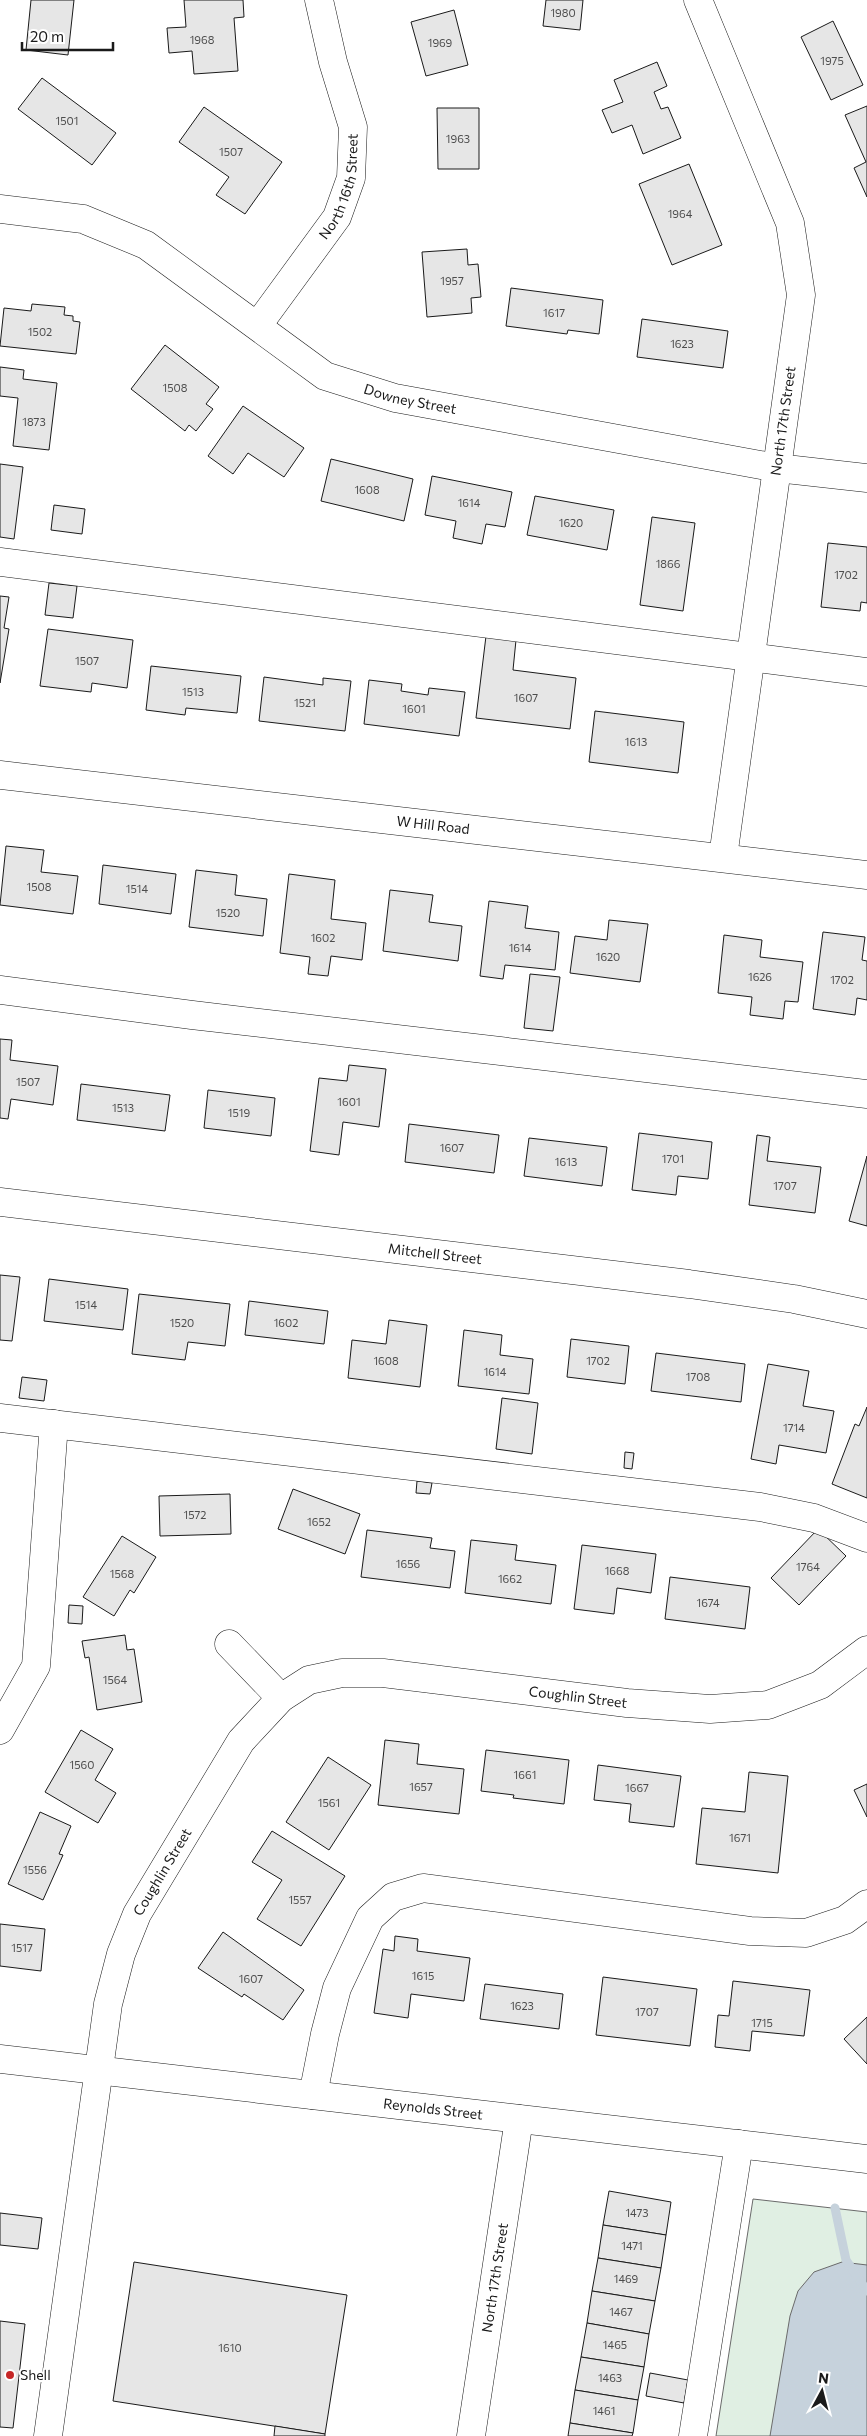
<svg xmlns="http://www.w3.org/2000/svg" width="867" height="2436" viewBox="0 0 867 2436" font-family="Commissioner,sans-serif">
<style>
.green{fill:#e0efe3;stroke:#6a6a6a}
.water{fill:#c6d2dc;stroke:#6a6a6a}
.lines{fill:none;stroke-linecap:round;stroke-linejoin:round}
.stream{stroke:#c6d2dc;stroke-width:9}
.building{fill:#e6e6e6;stroke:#1a1a1a}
.minor-casing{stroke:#1a1a1a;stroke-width:29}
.major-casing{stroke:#1a1a1a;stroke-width:29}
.minor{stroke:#fff;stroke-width:28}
.major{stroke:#fff;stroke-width:28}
.poi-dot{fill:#c62828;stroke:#fff;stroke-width:2}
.labels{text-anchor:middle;stroke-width:4;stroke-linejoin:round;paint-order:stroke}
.number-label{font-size:11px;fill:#4d4d4d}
.street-label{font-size:14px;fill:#1a1a1a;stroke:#fff}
.poi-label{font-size:14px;fill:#1a1a1a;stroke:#fff;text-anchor:start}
</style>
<rect width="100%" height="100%" fill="#fff"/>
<path class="green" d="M753,2199L867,2212V2436H716Z"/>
<path class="water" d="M842,2262L867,2265V2436H770L790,2316L798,2291L814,2272Z"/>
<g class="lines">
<path class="stream" d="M835,2208L846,2260L867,2291"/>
</g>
<g class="building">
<path d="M31,0H74L68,55L26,50Z"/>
<path d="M184,0H243L244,17L234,18L238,71L194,74L192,51L169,53L167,28L186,27Z"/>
<path d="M546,0H583L580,30L543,26Z"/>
<path d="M454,10L468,65L426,76L411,22Z"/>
<path d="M833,21L863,85L831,100L801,37Z"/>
<path d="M657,62L667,86L654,92L661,109L668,107L681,138L643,154L632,125L612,133L602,110L623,102L614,80Z"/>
<path d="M42,78L116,133L92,165L18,109Z"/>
<path d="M867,106V197L854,168L866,162L845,115Z"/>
<path d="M204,107L282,162L245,214L216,195L229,177L179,142Z"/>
<path d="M437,108H479V169H438Z"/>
<path d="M689,164L722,245L672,265L639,184Z"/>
<path d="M467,249L468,265L478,264L481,297L471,298L472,313L427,317L422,252Z"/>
<path d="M511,288L603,300L599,334L568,330L567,334L506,326Z"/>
<path d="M32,304L65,307L64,315L73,316V321L80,322L76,354L0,346L4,308L31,311Z"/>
<path d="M642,319L728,331L723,368L637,357Z"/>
<path d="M165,345L219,387L206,404L213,409L196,431L189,425L185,431L131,389Z"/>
<path d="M0,367L24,370L23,379L57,383L49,450L13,446L18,398L0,396Z"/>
<path d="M243,406L304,448L284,477L248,453L233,474L208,456Z"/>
<path d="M331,459L413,479L404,521L321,501Z"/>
<path d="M0,464L23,467L14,539L0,537Z"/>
<path d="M432,476L512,492L505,527L486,524L482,544L453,538L456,521L425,515Z"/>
<path d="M535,496L614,510L607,550L527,535Z"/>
<path d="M54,505L85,509L82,534L51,530Z"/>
<path d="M652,517L695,523L683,611L640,605Z"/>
<path d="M828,543L867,547V603L861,602L860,611L821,607Z"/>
<path d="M49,583L77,586L73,618L45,615Z"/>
<path d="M0,596L9,597L4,628L9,629L0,683Z"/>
<path d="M48,629L133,640L127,688L92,683L91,692L40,686Z"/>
<path d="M486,636L516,640L513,670L576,678L570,729L476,718Z"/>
<path d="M151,666L241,676L237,713L186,708L185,715L146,710Z"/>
<path d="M264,677L323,685V678L351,681L345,731L259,721Z"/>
<path d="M369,680L402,684L401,691L428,695L429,688L465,692L459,736L364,724Z"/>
<path d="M595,711L684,722L678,773L589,762Z"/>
<path d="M6,846L44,850L41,872L78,876L73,914L0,905Z"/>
<path d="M103,865L176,874L171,914L99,904Z"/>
<path d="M196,870L237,875L235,895L267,899L263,936L189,927Z"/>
<path d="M289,874L335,880L331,919L366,923L362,960L331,956L328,976L308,974L310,957L280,953Z"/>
<path d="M390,890L433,895L429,922L462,926L458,961L383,951Z"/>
<path d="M489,901L528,906L525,928L559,932L555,970L505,965L503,979L480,976Z"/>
<path d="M609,920L648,924L640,982L570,973L575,936L607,940Z"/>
<path d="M823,932L865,937L862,960L867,961V1000L857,998L855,1015L813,1009Z"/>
<path d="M724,935L762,940L760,957L803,962L798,1002L785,1001L783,1019L750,1015L752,997L718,993Z"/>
<path d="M530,974L560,977L553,1031L524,1028Z"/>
<path d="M0,1039L12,1040L10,1060L58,1066L53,1105L11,1099L8,1119L0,1118Z"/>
<path d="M349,1065L386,1069L379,1127L343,1122L339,1155L310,1151L319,1078L347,1081Z"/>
<path d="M81,1084L170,1095L165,1131L77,1120Z"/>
<path d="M208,1090L275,1098L271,1136L204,1128Z"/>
<path d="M409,1124L499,1135L494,1173L405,1162Z"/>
<path d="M639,1133L712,1142L708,1179L678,1176L676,1195L632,1190Z"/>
<path d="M757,1135L770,1137L767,1161L821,1167L815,1213L749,1205Z"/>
<path d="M529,1138L607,1147L602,1186L524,1176Z"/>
<path d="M867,1156V1226L849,1221Z"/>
<path d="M0,1275L20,1277L12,1341L0,1340Z"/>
<path d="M49,1279L128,1289L123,1330L44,1321Z"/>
<path d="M139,1294L230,1304L225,1346L188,1342L185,1360L132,1354Z"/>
<path d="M249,1301L328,1311L324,1344L245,1335Z"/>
<path d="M389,1320L427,1325L420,1387L348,1378L352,1340L386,1344Z"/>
<path d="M464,1330L502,1335L500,1355L533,1359L529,1394L458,1386Z"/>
<path d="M571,1339L629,1346L625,1384L567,1377Z"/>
<path d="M656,1353L745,1364L741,1402L651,1391Z"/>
<path d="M768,1364L809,1371L803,1406L834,1411L826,1453L779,1445L776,1464L751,1459Z"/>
<path d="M22,1377L47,1380L44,1401L19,1398Z"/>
<path d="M502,1398L538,1403L532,1454L496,1449Z"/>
<path d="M867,1407V1498L832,1484L855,1424L859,1426Z"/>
<path d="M625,1452L634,1453L632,1469L624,1468Z"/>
<path d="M417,1481L432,1483L430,1494L416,1493Z"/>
<path d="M293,1489L360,1514L345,1554L278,1529Z"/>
<path d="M230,1494L231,1534L160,1536L159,1496Z"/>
<path d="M818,1529L846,1556L799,1605L771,1578Z"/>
<path d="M367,1530L432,1538L430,1548L455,1551L450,1588L361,1577Z"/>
<path d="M122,1536L156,1557L134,1593L130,1590L114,1616L83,1597Z"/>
<path d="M471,1540L517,1545L515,1560L556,1565L551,1604L465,1593Z"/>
<path d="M582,1545L656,1554L651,1593L617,1588L614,1614L574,1609Z"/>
<path d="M670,1577L750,1587L745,1629L665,1619Z"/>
<path d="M69,1605L83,1606L82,1624L68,1623Z"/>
<path d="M125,1635L127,1650L134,1649L142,1702L97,1710L89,1657L85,1658L82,1641Z"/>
<path d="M81,1730L113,1749L95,1780L116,1793L98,1823L45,1792Z"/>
<path d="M385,1740L419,1744L417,1764L464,1769L459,1814L378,1805Z"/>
<path d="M486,1750L569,1760L564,1804L513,1798L514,1795L481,1791Z"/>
<path d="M328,1757L371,1785L329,1850L286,1822Z"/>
<path d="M598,1765L681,1776L674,1827L629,1822L631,1804L594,1800Z"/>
<path d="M749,1772L788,1776L778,1873L696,1864L702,1808L745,1812Z"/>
<path d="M867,1784V1817L854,1790Z"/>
<path d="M40,1812L71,1826L59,1854L63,1855L43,1900L8,1884Z"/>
<path d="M272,1831L345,1876L301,1946L257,1919L282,1880L252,1862Z"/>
<path d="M0,1924L45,1929L41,1971L0,1966Z"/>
<path d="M223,1932L304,1990L283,2020L244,1994L242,1997L198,1968Z"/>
<path d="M395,1936L418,1939L417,1951L470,1958L464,2001L411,1994L408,2018L374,2013L383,1949L394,1951Z"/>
<path d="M603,1977L697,1989L690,2046L596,2035Z"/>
<path d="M733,1981L810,1990L804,2036L752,2031L750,2051L715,2047L718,2015L729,2016Z"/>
<path d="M485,1984L563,1994L559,2029L480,2019Z"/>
<path d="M867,2017V2064L844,2039Z"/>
<path d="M609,2191L671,2202L666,2235L603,2225Z"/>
<path d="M0,2213L42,2218L38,2249L0,2245Z"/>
<path d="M603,2225L666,2235L661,2268L598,2258Z"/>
<path d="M598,2258L661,2268L655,2301L592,2291Z"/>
<path d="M134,2262L347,2295L325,2434L113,2401Z"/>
<path d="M592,2291L655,2301L649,2334L587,2323Z"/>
<path d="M0,2321L25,2324L13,2428L0,2427Z"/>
<path d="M587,2323L649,2334L644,2367L581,2357Z"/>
<path d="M581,2357L644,2367L638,2400L575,2390Z"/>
<path d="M650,2373L688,2380L684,2403L646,2396Z"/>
<path d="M575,2390L638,2400L633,2433L570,2423Z"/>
<path d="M570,2423L633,2433L632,2436H568Z"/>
<path d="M275,2426L325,2434V2436H274Z"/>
</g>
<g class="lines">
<g class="minor-casing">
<g id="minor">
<path d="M698,0L790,223L801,295L723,857"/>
<path id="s1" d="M0,209L83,219L146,245L325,376L395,398L777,468L867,478"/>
<path id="s2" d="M258,325L337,217L351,178L353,127L333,62L319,0"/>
<path d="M0,562L867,672"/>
<path id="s3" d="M0,775L867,875"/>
<path d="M0,990L192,1015L867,1094"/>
<path id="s4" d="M0,1202L689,1284L794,1299L867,1314"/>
<path d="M0,1418L760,1507L814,1518L867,1538"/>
<path d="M229,1644L281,1698"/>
<path d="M0,1730L36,1666L54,1424"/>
<path d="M313,2095L325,2034L337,1988L370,1918L393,1897L423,1888L750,1931L806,1933L845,1920L867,1904"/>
<path id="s5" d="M48,2436L108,2004L121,1954L137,1914L241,1741L281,1698L309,1680L342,1673H383L627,1703L710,1709L768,1705L820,1685L867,1650"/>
<path id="s6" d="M471,2436L519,2119"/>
<path d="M693,2436L739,2144"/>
</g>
</g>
<g class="major-casing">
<g id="major">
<path id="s7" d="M0,2059L867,2159"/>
</g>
</g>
<use href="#minor" class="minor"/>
<use href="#major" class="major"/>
</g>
<circle class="poi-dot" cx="10" cy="2375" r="5"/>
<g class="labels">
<g class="number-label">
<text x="563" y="17">1980</text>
<text x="202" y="44">1968</text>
<text x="440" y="47">1969</text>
<text x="832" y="65">1975</text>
<text x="67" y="125">1501</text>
<text x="458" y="143">1963</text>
<text x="231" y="156">1507</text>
<text x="680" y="218">1964</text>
<text x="452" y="285">1957</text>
<text x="554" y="317">1617</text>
<text x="40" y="336">1502</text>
<text x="682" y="348">1623</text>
<text x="175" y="392">1508</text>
<text x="34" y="426">1873</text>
<text x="367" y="494">1608</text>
<text x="469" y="507">1614</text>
<text x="571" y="527">1620</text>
<text x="668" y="568">1866</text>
<text x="846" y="579">1702</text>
<text x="87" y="665">1507</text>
<text x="193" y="696">1513</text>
<text x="526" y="702">1607</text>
<text x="305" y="707">1521</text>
<text x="414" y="713">1601</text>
<text x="636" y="746">1613</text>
<text x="39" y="891">1508</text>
<text x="137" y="893">1514</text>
<text x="228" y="917">1520</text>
<text x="323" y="942">1602</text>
<text x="520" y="952">1614</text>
<text x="608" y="961">1620</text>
<text x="760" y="981">1626</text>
<text x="842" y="984">1702</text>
<text x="28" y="1086">1507</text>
<text x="349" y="1106">1601</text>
<text x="123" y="1112">1513</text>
<text x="239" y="1117">1519</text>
<text x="452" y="1152">1607</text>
<text x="673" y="1163">1701</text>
<text x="566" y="1166">1613</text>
<text x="785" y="1190">1707</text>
<text x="86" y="1309">1514</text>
<text x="182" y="1327">1520</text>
<text x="286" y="1327">1602</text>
<text x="386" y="1365">1608</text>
<text x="598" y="1365">1702</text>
<text x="495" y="1376">1614</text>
<text x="698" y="1381">1708</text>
<text x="794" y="1432">1714</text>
<text x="195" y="1519">1572</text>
<text x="319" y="1526">1652</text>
<text x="408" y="1568">1656</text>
<text x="808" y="1571">1764</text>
<text x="617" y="1575">1668</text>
<text x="122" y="1578">1568</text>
<text x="510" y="1583">1662</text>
<text x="708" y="1607">1674</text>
<text x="115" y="1684">1564</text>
<text x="82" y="1769">1560</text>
<text x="525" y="1779">1661</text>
<text x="421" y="1791">1657</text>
<text x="637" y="1792">1667</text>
<text x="329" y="1807">1561</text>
<text x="740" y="1842">1671</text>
<text x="35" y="1874">1556</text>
<text x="300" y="1904">1557</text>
<text x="22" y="1952">1517</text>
<text x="423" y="1980">1615</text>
<text x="251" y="1983">1607</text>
<text x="522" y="2010">1623</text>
<text x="647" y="2016">1707</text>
<text x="762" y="2027">1715</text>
<text x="637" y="2217">1473</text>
<text x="632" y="2250">1471</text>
<text x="626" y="2283">1469</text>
<text x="621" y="2316">1467</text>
<text x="615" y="2349">1465</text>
<text x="230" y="2352">1610</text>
<text x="610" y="2382">1463</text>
<text x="604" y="2415">1461</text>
</g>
<g class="street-label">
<text dy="5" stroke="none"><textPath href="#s2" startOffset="164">North 16th Street</textPath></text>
<text dy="5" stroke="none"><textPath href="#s1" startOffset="462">Downey Street</textPath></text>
<text transform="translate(783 421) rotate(-82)" y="5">North 17th Street</text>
<text dy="5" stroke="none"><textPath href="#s3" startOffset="436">W Hill Road</textPath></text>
<text dy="5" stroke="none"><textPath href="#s4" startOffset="438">Mitchell Street</textPath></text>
<text dy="5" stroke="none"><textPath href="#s5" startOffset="1096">Coughlin Street</textPath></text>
<text dy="5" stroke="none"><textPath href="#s5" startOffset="580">Coughlin Street</textPath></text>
<text dy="5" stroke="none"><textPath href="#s7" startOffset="436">Reynolds Street</textPath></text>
<text dy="5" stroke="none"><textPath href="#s6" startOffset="160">North 17th Street</textPath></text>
</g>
<g class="poi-label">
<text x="20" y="2380">Shell</text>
</g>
</g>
<g transform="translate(822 2391) rotate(7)" stroke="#ffffff" stroke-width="4" paint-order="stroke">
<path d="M0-4L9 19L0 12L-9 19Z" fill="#1a1a1a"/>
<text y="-8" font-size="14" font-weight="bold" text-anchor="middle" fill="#1a1a1a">N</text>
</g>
<path d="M22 42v8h91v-8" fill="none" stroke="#1a1a1a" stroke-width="2.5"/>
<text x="30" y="42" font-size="15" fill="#1a1a1a" stroke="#ffffff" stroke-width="4" paint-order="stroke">20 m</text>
</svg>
